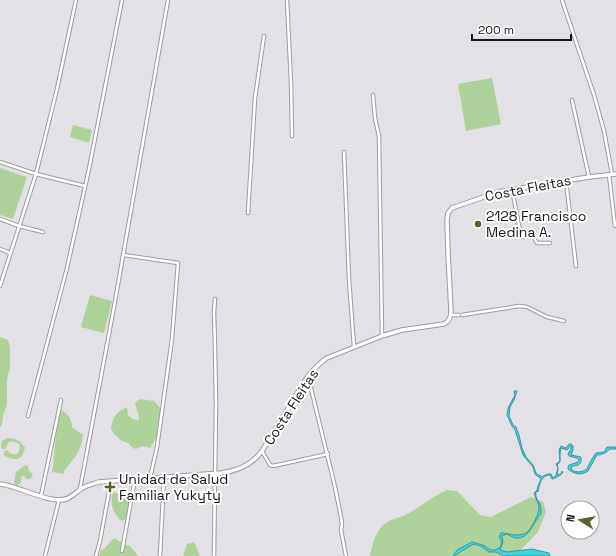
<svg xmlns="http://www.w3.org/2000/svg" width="616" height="556" viewBox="0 0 616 556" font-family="'Space Grotesk',sans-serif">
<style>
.green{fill:#aed299}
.water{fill:#41d3e2;stroke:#349aa5}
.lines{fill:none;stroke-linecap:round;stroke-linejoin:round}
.minor-casing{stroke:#9d9b9f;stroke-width:4.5}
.secondary-casing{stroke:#9d9b9f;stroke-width:5.5}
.minor{stroke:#fff;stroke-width:2.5}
.secondary{stroke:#fff;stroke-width:3.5}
.poi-dot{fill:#5c602e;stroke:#fff;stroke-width:1.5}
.labels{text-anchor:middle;stroke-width:4;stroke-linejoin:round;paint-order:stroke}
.street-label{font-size:14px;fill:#161517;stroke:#fff}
.poi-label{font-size:14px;fill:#161517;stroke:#fff;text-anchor:start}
</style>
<rect width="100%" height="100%" fill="#e3e1e5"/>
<g class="green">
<path d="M492,78L501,124L466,131L458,84Z"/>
<path d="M73,125L92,130L89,143L70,137Z"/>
<path d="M0,168L27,177L13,219L0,215Z"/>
<path d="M90,295L112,301L104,333L81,327Z"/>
<path d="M0,337L8,340L10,347V369L8,374L7,381V405L3,415L2,425L0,427Z"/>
<path d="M140,399L154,401L160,408V419L158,433L155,440L151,446V448L143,446L136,449L133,448L128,443L122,441L114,434L111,428C114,415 116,413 127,407L128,415L132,418V419L139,420V417L135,403Z"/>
<path d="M61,410C68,414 72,419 72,427L83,435C81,452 73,460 63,472L65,474L52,472L53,467L57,423Z"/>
<path d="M7,438C16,438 20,441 25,447C23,461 15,461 4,456V451L7,450L11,454H17C20,451 20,448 19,444C16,442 13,441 9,442L5,449H2L1,446L2,441Z"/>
<path d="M25,465L28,466L29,471L33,474C32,478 30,480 26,479L25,476H22L20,484L17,485H15L14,482L16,472Z"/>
<path d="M447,490L457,491L480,515L491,517L531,497L543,502L546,512L538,532L515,556H370C373,543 376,528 389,521C395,518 403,517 409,513C422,506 433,496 447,490Z"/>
<path d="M112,491L120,495L127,493L129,494C131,500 134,509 130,514C129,517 125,519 123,521C119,520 118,518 116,515C111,507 111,501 112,491Z"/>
<path d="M114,538L122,543L130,546L138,556H99L101,550L105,548Z"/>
<path d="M194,542L200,556H183L187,544Z"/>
</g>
<path class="water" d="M514,391H517L514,400L510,407L509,417L510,418L513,425L516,427L519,435L522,448L526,457L533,465L536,473L538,475H540L541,477L548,474H551L553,478L556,475L558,468L556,464L560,461L559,450L561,446L566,448L569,444H571L573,446V450L571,455L581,457C582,464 579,466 572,466L571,468L572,470C577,473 582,472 587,469L590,462L596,453L604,452L607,447H616V449H610C606,453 602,455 597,455L588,471C581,476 574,474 568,469V467L569,465L578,462L579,460L577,458L569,456L568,454L569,452L571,450V446H570L567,450L561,448L560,454V462L557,465L558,470L557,475L561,474L562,471L563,472C561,476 557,477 553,479H552L550,475C542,475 539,484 538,492L536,491C535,497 537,499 540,504C541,507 541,511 541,514C533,522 530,539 516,538C513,538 509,535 507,534L502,536L503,542L500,550L507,552L532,549L549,553L550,556H503L502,555L496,552H489L481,546L474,544L460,552L455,556H453L457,550L472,542C476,543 481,544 485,546C488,548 489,550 493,550C501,550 504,542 499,537L501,533C507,533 511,535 516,535C520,535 526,534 528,531C532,528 539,513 539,508C539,503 535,498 534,493L537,490L538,486L541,479L539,477L537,476L535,474L533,467L523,455L515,430L512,426L507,415L508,408L515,395Z"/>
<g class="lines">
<g class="minor-casing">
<g id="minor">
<path d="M287,0L291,83L292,136"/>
<path d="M562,0L594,95L604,131L612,174"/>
<path d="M373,95L375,118L379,136L382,336"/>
<path d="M572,100L589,177"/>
<path d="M344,152L349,279L354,347"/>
<path d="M0,162L36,174L85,186"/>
<path d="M609,175L615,226"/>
<path d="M566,181L576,266"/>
<path d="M512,189L521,236L523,237L533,236L537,243H550"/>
<path d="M248,213L255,98L264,36"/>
<path d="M0,219L19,226L43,232"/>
<path d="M0,249L10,253"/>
<path d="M124,255L178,263L172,339L157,447L150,478"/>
<path d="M0,286L36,174L57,89L76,0"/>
<path d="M451,315H459"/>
<path d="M462,315L519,306L527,307L547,317L564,321"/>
<path d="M308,376L335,487L341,517L342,524L341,530L346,556"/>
<path d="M28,416L67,268L89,169L122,0"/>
<path d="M262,451L270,465L273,466L328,454"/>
<path d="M80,489L114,307L168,0"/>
<path d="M41,496L61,400"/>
<path d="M122,551L135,479"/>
<path d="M45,556L59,500"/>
<path d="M96,556L100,541L111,481"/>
<path d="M160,556L164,477"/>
<path d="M214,556L216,404L215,347L214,312L215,299"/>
</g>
</g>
<g class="secondary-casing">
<path id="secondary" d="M0,484C19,486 49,504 66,499C72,497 76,492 81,489C87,485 93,484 99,482L221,473C237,471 252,465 262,451L308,376C314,369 319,363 327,358L382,336L402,330L444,324C450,321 451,316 451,311L448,253L447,220L448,213L452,208L498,192L589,177L616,174"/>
</g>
<use href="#minor" class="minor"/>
<use href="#secondary" class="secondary"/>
</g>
<g class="poi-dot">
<circle cx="478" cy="224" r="4"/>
<path d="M108 481h4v4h4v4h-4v4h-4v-4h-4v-4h4z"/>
</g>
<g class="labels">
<g class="street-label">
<text transform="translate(528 188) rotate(-11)" y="5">Costa Fleitas</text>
<text transform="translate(291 407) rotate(-57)" y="5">Costa Fleitas</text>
</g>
<g class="poi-label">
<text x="486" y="221">2128 Francisco<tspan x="486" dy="16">Medina A.</tspan></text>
<text x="119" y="484">Unidad de Salud<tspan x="119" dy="16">Familiar Yukyty</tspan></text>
</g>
</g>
<g transform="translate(580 520) rotate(281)"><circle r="19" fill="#ffffff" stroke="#a2a1a2"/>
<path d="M0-3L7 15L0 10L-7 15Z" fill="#5c602e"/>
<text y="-6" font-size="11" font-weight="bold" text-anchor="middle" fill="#161517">N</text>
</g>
<path d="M472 34v6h99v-6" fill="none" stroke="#161517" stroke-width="2"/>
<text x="478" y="34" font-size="12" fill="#161517" stroke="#ffffff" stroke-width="3" paint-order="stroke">200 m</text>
</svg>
